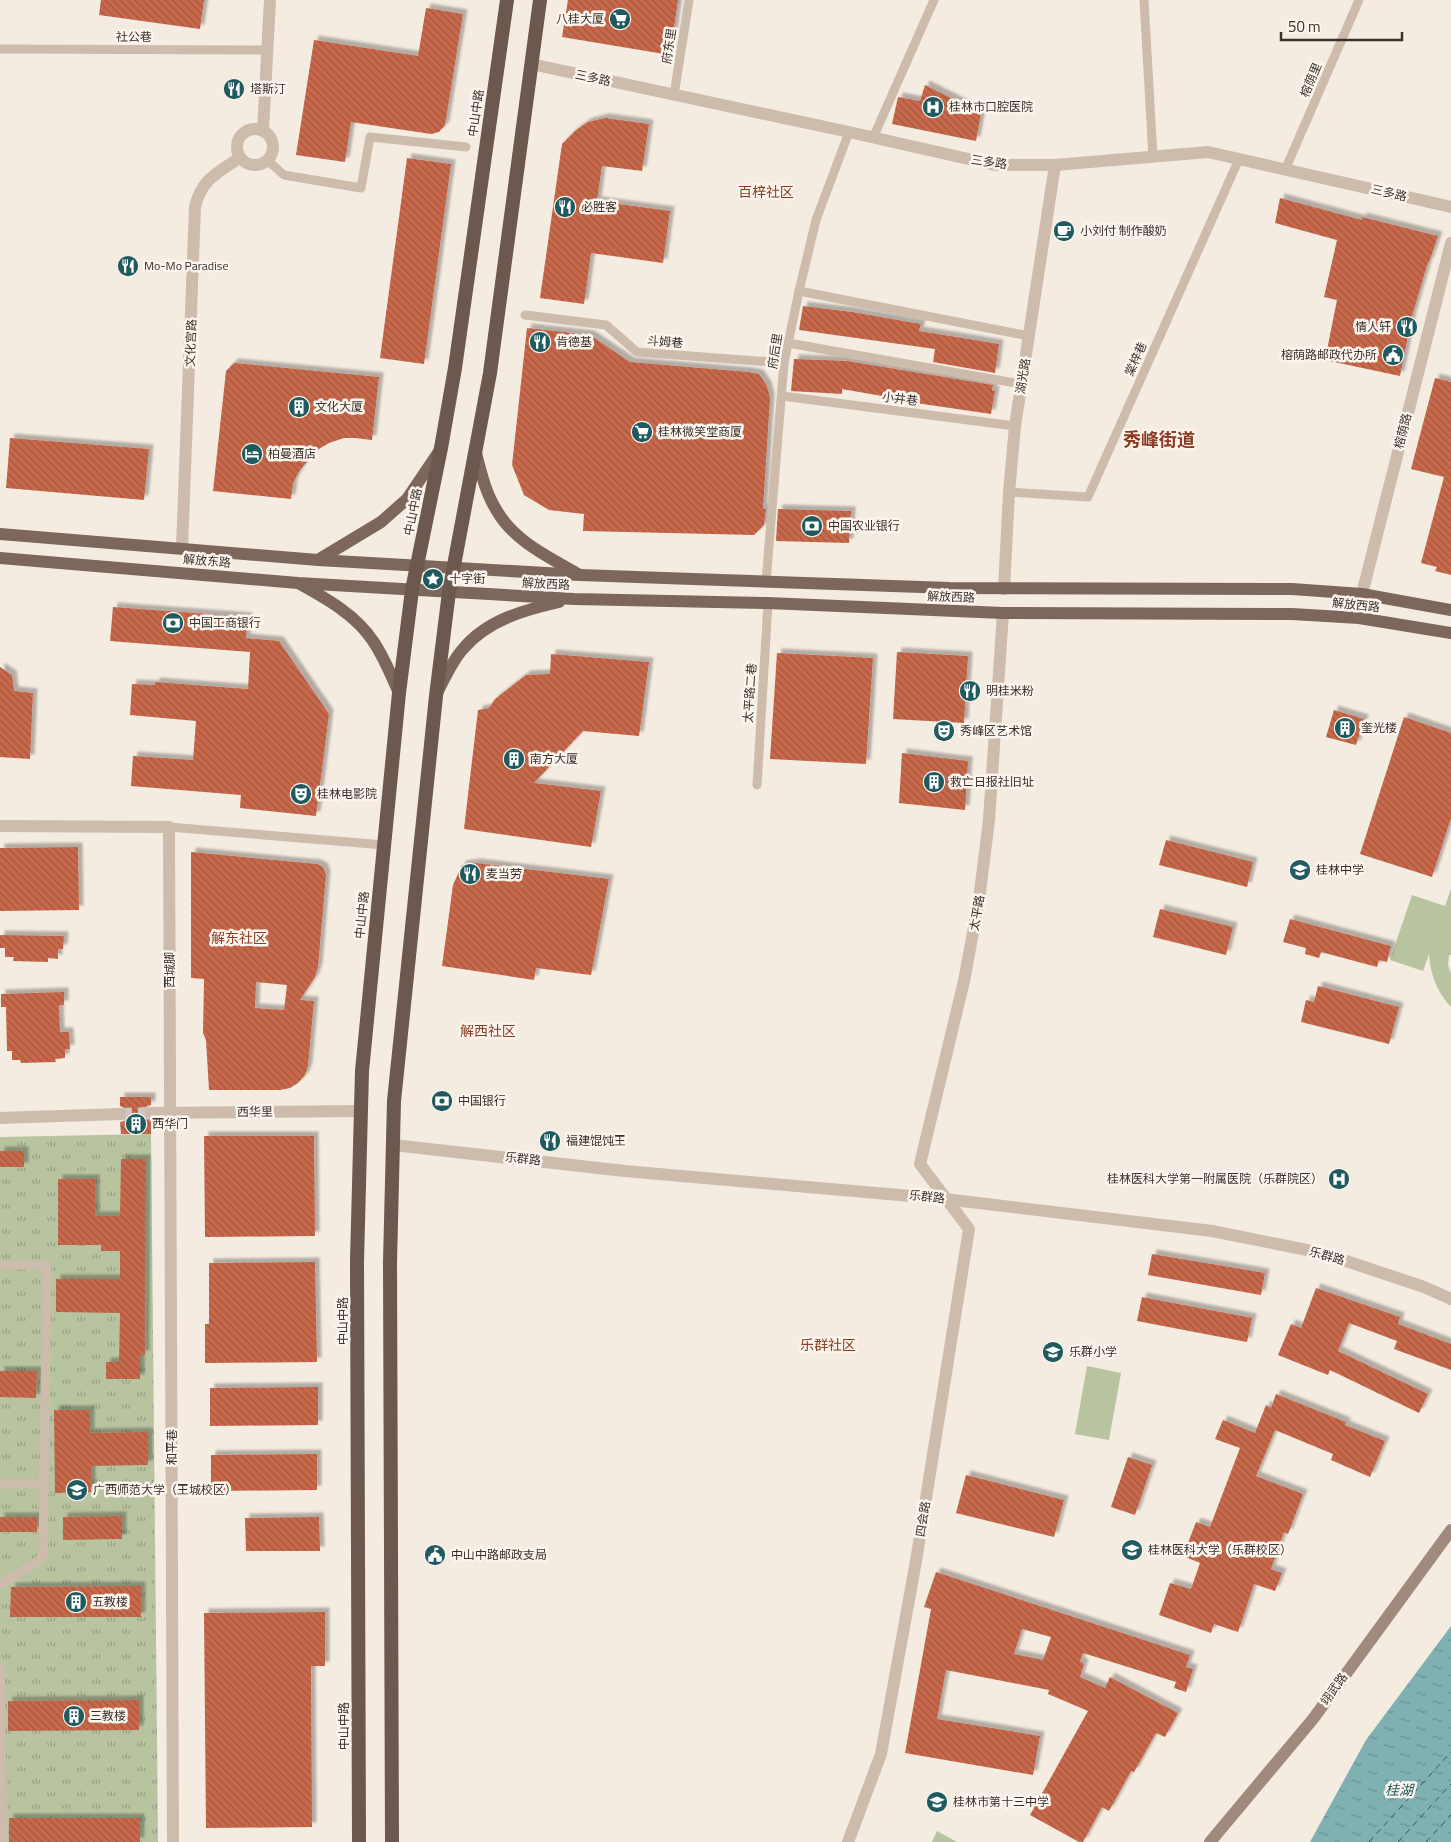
<svg xmlns="http://www.w3.org/2000/svg" width="1451" height="1842" viewBox="0 0 1451 1842" font-family="'Titillium Web','Noto Sans SC',sans-serif">
<style>
.park{fill:url(#park-tufts)}
.pitch{fill:#b8c4a0}
.water{fill:url(#water-ripples)}
.lines{fill:none;stroke-linecap:round;stroke-linejoin:round}
.ferry{stroke:#1f5a5e;stroke-width:1;stroke-dasharray:6 5;stroke-linecap:butt}
.building{fill:url(#building-back-hatch);fill-rule:evenodd;filter:url(#shadow)}
.pedestrian-tunnel{stroke:#cfc6bd;stroke-width:12;stroke-dasharray:12 6;stroke-linecap:butt}
.service{stroke:#cdbbac;stroke-width:9}
.pedestrian{stroke:#cdbbac;stroke-width:12}
.minor{stroke:#cdbbac;stroke-width:12}
.tertiary{stroke:#cdbbac;stroke-width:12}
.secondary{stroke:#a18a7d;stroke-width:12}
.primary{stroke:#7d675c;stroke-width:12}
.trunk{stroke:#6c584f;stroke-width:14}
.labels{text-anchor:middle;stroke-width:5;stroke-linejoin:round;paint-order:stroke}
.poi-label{font-size:12px;fill:#3b302b;stroke:#fbf5ee;text-anchor:start}
.street-label{font-size:12px;fill:#3b302b;stroke:#fbf5ee}
.neighbourhood-label{font-size:14px;fill:#8c3b22;stroke:#fbf5ee}
.water-label{font-size:14px;font-style:italic;fill:#1f5a5e;stroke:#fbf5ee}
.district-label{font-size:18px;font-weight:bold;fill:#8c3b22;stroke:#fbf5ee}
</style>
<defs>
<pattern id="park-tufts" width="24" height="20" patternUnits="userSpaceOnUse" patternTransform="scale(1.25)"><rect width="24" height="20" fill="#b8c4a0"/><path d="M3 7l-1-3M5 7V3M7 7l1-3M15 17l-1-3M17 17v-4M19 17l1-3" fill="none" stroke="#97a083"/></pattern>
<pattern id="water-ripples" width="26" height="14" patternUnits="userSpaceOnUse" patternTransform="scale(1.25)"><rect width="26" height="14" fill="#7fb0b2"/><path d="M2 4q2-2 4 0t4 0M15 11q2-2 4 0t4 0" fill="none" stroke="#699091"/></pattern>
<pattern id="building-back-hatch" width="6" height="6" patternUnits="userSpaceOnUse" patternTransform="scale(1.25)"><rect width="6" height="6" fill="#c8694b"/><path d="M-1 5l2 2M0 0l6 6M5-1l2 2" fill="none" stroke="#a4573f"/></pattern>
<filter id="shadow"><feDropShadow dx="4.5" dy="-4.5" stdDeviation="1" flood-color="#0004"/></filter>
</defs>
<rect width="100%" height="100%" fill="#f4ebe1"/>
<path class="park" d="M151,1134L158,1842H0V1137Z"/>
<g class="pitch">
<path d="M1451,889V955H1449L1448,965L1451,973V1007C1437,992 1430,974 1429,954L1423,971L1390,960L1412,895L1445,906Z"/>
<path d="M1087,1366L1121,1373L1109,1440L1075,1434Z"/>
<path d="M937,1831L957,1842H932Z"/>
</g>
<path class="water" d="M1451,1626V1842H1310L1366,1740Z"/>
<g class="lines">
<g class="ferry">
<path d="M1369,1842L1451,1752"/>
<path d="M1398,1842L1451,1784"/>
<path d="M1426,1842L1451,1815"/>
</g>
</g>
<g class="building">
<path d="M101,0H204L200,29L99,15Z"/>
<path d="M568,0H678L670,55L562,37Z"/>
<path d="M426,8L463,14L445,125L439,132L431,134L351,122L345,162L296,155L314,40L418,56Z"/>
<path d="M925,85L981,113L976,141L892,124L898,97L920,101Z"/>
<path d="M605,118L649,124L642,171L602,166L597,201L670,211L663,263L591,253L584,304L540,298L562,144L576,130L588,122Z"/>
<path d="M407,158L451,164L424,364L380,358Z"/>
<path d="M1280,198L1362,220V217L1438,236L1429,262H1428L1412,316L1400,376L1325,360L1337,300L1324,297L1337,240L1275,223Z"/>
<path d="M803,306L852,312L921,324L919,331L999,344L995,373L933,362L935,349L799,330Z"/>
<path d="M527,328L590,335L630,362L748,372L759,374L767,386L770,398L763,509H766L764,525L754,535L583,531L584,514L549,510L524,495L512,465Z"/>
<path d="M794,359L847,361L993,385L992,390L995,391L991,414L916,403V402L842,389V394L791,391Z"/>
<path d="M234,363L379,377L372,440L355,438H344L329,443L317,450L300,470L293,483L291,499L213,491L226,371Z"/>
<path d="M1435,378L1451,382V575L1435,571L1437,567L1421,563L1444,477L1411,469Z"/>
<path d="M10,438L149,449L144,500L6,488Z"/>
<path d="M778,509L851,511L849,543L776,541Z"/>
<path d="M113,607L248,617L246,638L279,641L329,714L316,816L240,808L241,795L131,786L133,756L193,760L196,721L130,715L132,684L155,685V682L248,689L250,652L110,641Z"/>
<path d="M897,652L968,656L964,723L893,719Z"/>
<path d="M777,653L873,658L866,764L770,759Z"/>
<path d="M551,654L649,662L639,736L583,731L534,783L601,791L591,847L464,829L478,710L489,708L495,699L526,675L550,674Z"/>
<path d="M0,667L12,675L14,691L33,693L30,759L0,757Z"/>
<path d="M1334,710L1364,719L1356,745L1326,737Z"/>
<path d="M1404,717L1451,733V818L1432,877L1360,854Z"/>
<path d="M902,753L968,761L965,810L899,803Z"/>
<path d="M1166,840L1253,862L1247,887L1159,865Z"/>
<path d="M78,847L79,910L0,911V848Z"/>
<path d="M191,852L317,864L323,867L326,875L318,967L315,977L300,1000L314,1001L308,1066L305,1075L298,1083L290,1088L280,1090H209L206,1040L203,1033L204,979L191,978ZM256,982L287,985L284,1010L255,1008Z"/>
<path d="M476,863L609,879L591,975L536,968L534,980L442,966L453,885L462,865Z"/>
<path d="M1160,909L1233,927L1226,955L1153,937Z"/>
<path d="M1290,919L1391,946L1387,962L1379,960L1377,967L1321,952L1319,958L1305,954L1306,948L1283,942Z"/>
<path d="M0,935L64,936L63,949H58V959L48,958V962L13,961L14,957H5V948H0Z"/>
<path d="M1318,986L1399,1007L1389,1044L1301,1022L1306,1000L1314,1002Z"/>
<path d="M64,992V1005H59L60,1032H69L70,1049H65V1058L55,1059L56,1062L21,1063L20,1060H12V1051H7L6,1007H1V994Z"/>
<path d="M120,1097H151V1105L146,1106L143,1113L144,1118L151,1121V1134H121L120,1122L125,1121L128,1114L127,1109L120,1106Z"/>
<path d="M204,1136H314L315,1236L205,1237Z"/>
<rect x="0" y="1151" width="24" height="16"/>
<path d="M121,1159H146L145,1355H140V1379H106V1362H119L120,1313L56,1312V1279H120V1251H101V1245H58V1179H95V1216H120Z"/>
<path d="M1152,1254L1265,1273L1261,1295L1148,1275Z"/>
<path d="M315,1262L317,1362L205,1363V1324H209V1263Z"/>
<path d="M1316,1288L1400,1317L1398,1324L1451,1344V1370L1394,1349L1397,1341L1349,1323L1338,1351L1428,1394L1419,1413L1330,1370L1328,1375L1278,1355L1291,1324L1301,1328Z"/>
<path d="M1142,1297L1252,1318L1247,1342L1137,1321Z"/>
<path d="M0,1371H37L36,1398L0,1397Z"/>
<path d="M318,1387V1425L210,1426V1388Z"/>
<path d="M1276,1394L1346,1422L1345,1425L1385,1441L1370,1477L1331,1460L1333,1454L1275,1430L1256,1476L1303,1494L1288,1534L1284,1532L1271,1569L1282,1573L1275,1591L1254,1584L1238,1632L1214,1624L1211,1633L1159,1615L1170,1583L1191,1589L1200,1563L1183,1556L1196,1522L1210,1527L1240,1448L1215,1439L1223,1420L1255,1433L1266,1405L1271,1408Z"/>
<path d="M54,1410H90V1433L148,1432V1465L91,1466V1492L55,1493Z"/>
<path d="M317,1454V1490L211,1491V1455Z"/>
<path d="M1128,1457L1152,1465L1135,1515L1111,1507Z"/>
<path d="M966,1475L1064,1500L1054,1537L956,1513Z"/>
<path d="M122,1516V1539L63,1540V1517Z"/>
<rect x="0" y="1517" width="37" height="15"/>
<path d="M319,1517L320,1551H246L245,1518Z"/>
<path d="M936,1572L1190,1655L1186,1667L1193,1669L1186,1692L1174,1688L1176,1682L1083,1653L1080,1661L1084,1664L1080,1677L1105,1688L1110,1677L1178,1713L1165,1737L1156,1733L1134,1772L1131,1771L1109,1811L1102,1807L1083,1842H1079L1030,1815L1088,1711L1048,1694L1049,1690L946,1670L937,1719L1040,1736L1033,1775L905,1753L931,1609L924,1607ZM1022,1629L1051,1637L1043,1660L1014,1654Z"/>
<path d="M141,1586V1617H10L11,1587Z"/>
<path d="M325,1612V1666H311L312,1827L206,1828L204,1613Z"/>
<path d="M139,1700V1730L8,1731V1701Z"/>
<rect x="9" y="1818" width="131" height="24"/>
</g>
<g class="lines">
<path class="pedestrian-tunnel" d="M120,1114L151,1113"/>
<g class="service">
<path d="M1144,0L1153,157"/>
<path d="M0,49L267,50"/>
<path d="M674,95L689,0"/>
<path d="M873,138L934,0"/>
<path d="M267,160L284,175L361,188L370,137L466,147"/>
<path d="M1285,170L1359,0"/>
<path d="M799,291L1029,336"/>
<path d="M525,315L606,325L637,352L784,363"/>
<path d="M788,343L1021,384"/>
<path d="M782,396L1015,426"/>
<path d="M1009,492L1088,497L1239,159"/>
<path d="M766,582L784,363L799,291L816,220L849,132"/>
<path d="M757,785L768,603"/>
<path d="M169,827L384,845"/>
<path d="M0,1265H47L43,1556L38,1562L0,1584"/>
<path d="M0,1484H44"/>
<path d="M0,1666L3,1842"/>
</g>
<g class="pedestrian">
<path d="M0,826L169,827L173,1842"/>
<path d="M0,1118L120,1114"/>
</g>
<g class="minor">
<circle cx="255" cy="147" r="18"/>
<path d="M263,131L270,0"/>
<path d="M182,548L195,207C202,178 217,174 239,158"/>
</g>
<g class="tertiary">
<path d="M531,64L849,132L995,165H1055L1208,152L1451,207"/>
<path d="M1004,589L1009,492L1015,426L1055,165"/>
<path d="M1359,618L1362,594L1451,243"/>
<path d="M151,1113L360,1111"/>
<path d="M393,1145L625,1171L945,1199L1212,1231L1322,1253L1424,1287L1451,1299"/>
<path d="M848,1842L881,1754L916,1561L969,1229L920,1164L964,981L979,900L989,820L1003,613"/>
</g>
<path class="secondary" d="M1210,1842L1313,1719L1451,1530"/>
<g class="primary">
<path d="M476,453C481,473 486,494 497,511C514,541 549,557 578,574"/>
<path d="M0,534L318,560L580,575L950,588L1292,589L1362,594L1451,610"/>
<path d="M0,558L298,583L574,599L768,603L1003,613L1292,614L1359,618L1451,633"/>
<path d="M318,560L381,522L407,499L440,450"/>
<path d="M300,584C327,599 356,615 373,641C384,657 391,675 399,693"/>
<path d="M437,693C445,678 452,661 463,649C487,620 524,610 559,602"/>
</g>
<g class="trunk">
<path d="M359,1842L357,1261L362,1071L399,693L412,590L441,448L455,368L507,0"/>
<path d="M392,1842L390,1262L394,1101L436,696L449,592L490,373L540,0"/>
</g>
</g>
<defs>
<g id="supermarket-disc" transform="scale(1.125)"><circle r="9.5" fill="#1f5a5e" stroke="#fbf5ee"/><path d="M-6-5.5h2.5l.6 2H6L4.5 2H-2.5L-4.4-4H-6ZM-1.5 3.2a1.3 1.3 0 1 0 .1 0ZM3 3.2a1.3 1.3 0 1 0 .1 0Z" fill="#fff"/></g>
<g id="restaurant-disc" transform="scale(1.125)"><circle r="9.5" fill="#1f5a5e" stroke="#fbf5ee"/><path d="M-5-6h1v4h1v-4h1v4h1v-4h1v5L-1.5 .5V6h-2V.5L-5-1ZM5-6V6H3V1.5H1.5Q1.5-4 5-6Z" fill="#fff"/></g>
<g id="hospital-disc" transform="scale(1.125)"><circle r="9.5" fill="#1f5a5e" stroke="#fbf5ee"/><path d="M-5-5h3v3.5h4V-5h3V5h-3V1.5h-4V5h-3Z" fill="#fff"/></g>
<g id="cafe-disc" transform="scale(1.125)"><circle r="9.5" fill="#1f5a5e" stroke="#fbf5ee"/><path d="M-5.5-4.5H6V0H3Q3 3.5 0 3.5H-2.5Q-5.5 3.5-5.5 0ZM3-3.2v2h1.7v-2ZM-6 4.5H4V6H-6Z" fill="#fff"/></g>
<g id="civic-disc" transform="scale(1.125)"><circle r="9.5" fill="#1f5a5e" stroke="#fbf5ee"/><path d="M-.6-6.5H3V-4.5H.6V-3L4-1V1h2V6H-6V1h2V-1L-.6-3ZM-1.2 2.5V6h2.4V2.5Z" fill="#fff"/></g>
<g id="building-disc" transform="scale(1.125)"><circle r="9.5" fill="#1f5a5e" stroke="#fbf5ee"/><path d="M-4-6H4V6H1V3H-1V6H-4ZM-2.5-4.3h1.7v1.8h-1.7ZM.8-4.3h1.7v1.8H.8ZM-2.5-1h1.7V.8h-1.7ZM.8-1h1.7V.8H.8Z" fill="#fff"/></g>
<g id="hotel-disc" transform="scale(1.125)"><circle r="9.5" fill="#1f5a5e" stroke="#fbf5ee"/><path d="M-6-4.5h1.5V1H6V5H4.5V3h-9V5H-6ZM-4 0a1.8 1.8 0 1 1 3.6 0ZM.5 0V-2.5h3Q6-2.5 6 0Z" fill="#fff"/></g>
<g id="bank-disc" transform="scale(1.125)"><circle r="9.5" fill="#1f5a5e" stroke="#fbf5ee"/><path d="M-6-4H6V4H-6ZM0-2.3a2.3 2.3 0 1 0 0 4.6a2.3 2.3 0 1 0 0-4.6Z" fill="#fff"/></g>
<g id="sight-disc" transform="scale(1.125)"><circle r="9.5" fill="#1f5a5e" stroke="#fbf5ee"/><path d="M0-6L1.8-2.2L6-1.7L2.9 1.2L3.7 5.4L0 3.3L-3.7 5.4L-2.9 1.2L-6-1.7L-1.8-2.2Z" fill="#fff"/></g>
<g id="theatre-disc" transform="scale(1.125)"><circle r="9.5" fill="#1f5a5e" stroke="#fbf5ee"/><path d="M-5-5.5Q0-4 5-5.5V0Q5 5 0 6Q-5 5-5 0ZM-3.3-2.5H-1v1.5H-3.3ZM1-2.5H3.3v1.5H1ZM-2.8 1Q0 5.5 2.8 1Z" fill="#fff"/></g>
<g id="school-disc" transform="scale(1.125)"><circle r="9.5" fill="#1f5a5e" stroke="#fbf5ee"/><path d="M0-5L7-2L0 1L-7-2ZM-4 1L0 2.5L4 1V4Q0 6-4 4Z" fill="#fff"/></g>
<g id="university-disc" transform="scale(1.125)"><circle r="9.5" fill="#1f5a5e" stroke="#fbf5ee"/><path d="M0-5L7-2L0 1L-7-2ZM-4 1L0 2.5L4 1V4Q0 6-4 4Z" fill="#fff"/></g>
</defs>
<g fill-rule="evenodd">
<use href="#supermarket-disc" x="620" y="19"/>
<use href="#restaurant-disc" x="234" y="89"/>
<use href="#hospital-disc" x="933" y="107"/>
<use href="#restaurant-disc" x="565" y="207"/>
<use href="#cafe-disc" x="1064" y="231"/>
<use href="#restaurant-disc" x="128" y="266"/>
<use href="#restaurant-disc" x="1407" y="327"/>
<use href="#restaurant-disc" x="540" y="342"/>
<use href="#civic-disc" x="1393" y="355"/>
<use href="#building-disc" x="299" y="407"/>
<use href="#supermarket-disc" x="642" y="432"/>
<use href="#hotel-disc" x="252" y="454"/>
<use href="#bank-disc" x="812" y="526"/>
<use href="#sight-disc" x="433" y="579"/>
<use href="#bank-disc" x="173" y="623"/>
<use href="#restaurant-disc" x="970" y="691"/>
<use href="#building-disc" x="1345" y="728"/>
<use href="#theatre-disc" x="944" y="731"/>
<use href="#building-disc" x="514" y="759"/>
<use href="#building-disc" x="934" y="782"/>
<use href="#theatre-disc" x="301" y="794"/>
<use href="#school-disc" x="1300" y="870"/>
<use href="#restaurant-disc" x="470" y="874"/>
<use href="#bank-disc" x="442" y="1101"/>
<use href="#building-disc" x="136" y="1124"/>
<use href="#restaurant-disc" x="550" y="1141"/>
<use href="#hospital-disc" x="1339" y="1179"/>
<use href="#school-disc" x="1053" y="1352"/>
<use href="#university-disc" x="77" y="1490"/>
<use href="#university-disc" x="1132" y="1550"/>
<use href="#civic-disc" x="435" y="1555"/>
<use href="#building-disc" x="76" y="1602"/>
<use href="#building-disc" x="74" y="1716"/>
<use href="#school-disc" x="937" y="1802"/>
</g>
<g class="labels">
<g class="poi-label">
<text x="604" y="23" text-anchor="end">八桂大厦</text>
<text x="250" y="93">塔斯汀</text>
<text x="949" y="111">桂林市口腔医院</text>
<text x="581" y="211">必胜客</text>
<text x="1080" y="235">小刘付 制作酸奶</text>
<text x="144" y="270">Mo-Mo Paradise</text>
<text x="1391" y="331" text-anchor="end">情人轩</text>
<text x="556" y="346">肯德基</text>
<text x="1377" y="359" text-anchor="end">榕荫路邮政代办所</text>
<text x="315" y="411">文化大厦</text>
<text x="658" y="436">桂林微笑堂商厦</text>
<text x="268" y="458">柏曼酒店</text>
<text x="828" y="530">中国农业银行</text>
<text x="449" y="583">十字街</text>
<text x="189" y="627">中国工商银行</text>
<text x="986" y="695">明桂米粉</text>
<text x="1361" y="732">奎光楼</text>
<text x="960" y="735">秀峰区艺术馆</text>
<text x="530" y="763">南方大厦</text>
<text x="950" y="786">救亡日报社旧址</text>
<text x="317" y="798">桂林电影院</text>
<text x="1316" y="874">桂林中学</text>
<text x="486" y="878">麦当劳</text>
<text x="458" y="1105">中国银行</text>
<text x="152" y="1128">西华门</text>
<text x="566" y="1145">福建馄饨王</text>
<text x="1323" y="1183" text-anchor="end">桂林医科大学第一附属医院（乐群院区）</text>
<text x="1069" y="1356">乐群小学</text>
<text x="93" y="1494">广西师范大学（王城校区）</text>
<text x="1148" y="1554">桂林医科大学（乐群校区）</text>
<text x="451" y="1559">中山中路邮政支局</text>
<text x="92" y="1606">五教楼</text>
<text x="90" y="1720">三教楼</text>
<text x="953" y="1806">桂林市第十三中学</text>
</g>
<g class="street-label">
<text x="134" y="41">社公巷</text>
<text transform="translate(669 46) rotate(-81)" y="4">府东里</text>
<text transform="translate(593 78) rotate(12)" y="4">三多路</text>
<text transform="translate(1311 80) rotate(-67)" y="4">榕荫里</text>
<text transform="translate(476 113) rotate(-82)" y="4">中山中路</text>
<text transform="translate(989 162) rotate(8)" y="4">三多路</text>
<text transform="translate(1389 193) rotate(13)" y="4">三多路</text>
<text transform="translate(665 342) rotate(4)" y="4">斗姆巷</text>
<text transform="translate(191 343) rotate(-88)" y="4">文化宫路</text>
<text transform="translate(775 351) rotate(-81)" y="4">府后里</text>
<text transform="translate(1136 359) rotate(-66)" y="4">棠梓巷</text>
<text transform="translate(1023 376) rotate(-81)" y="4">湖光路</text>
<text transform="translate(900 399) rotate(7)" y="4">小井巷</text>
<text transform="translate(1403 431) rotate(-76)" y="4">榕荫路</text>
<text transform="translate(413 512) rotate(-79)" y="4">中山中路</text>
<text transform="translate(207 561) rotate(5)" y="4">解放东路</text>
<text transform="translate(546 584) rotate(3)" y="4">解放西路</text>
<text transform="translate(951 597) rotate(2)" y="4">解放西路</text>
<text transform="translate(1356 605) rotate(6)" y="4">解放西路</text>
<text transform="translate(750 693) rotate(-86)" y="4">太平路二巷</text>
<text transform="translate(977 913) rotate(-80)" y="4">太平路</text>
<text transform="translate(362 915) rotate(-84)" y="4">中山中路</text>
<text transform="translate(170 970) rotate(-90)" y="4">西城脚</text>
<text transform="translate(255 1112) rotate(-1)" y="4">西华里</text>
<text transform="translate(523 1159) rotate(6)" y="4">乐群路</text>
<text transform="translate(927 1197) rotate(6)" y="4">乐群路</text>
<text transform="translate(1327 1256) rotate(16)" y="4">乐群路</text>
<text transform="translate(343 1321) rotate(-90)" y="4">中山中路</text>
<text transform="translate(172 1447) rotate(-90)" y="4">和平巷</text>
<text transform="translate(923 1519) rotate(-81)" y="4">四会路</text>
<text transform="translate(1334 1689) rotate(-54)" y="4">翊武路</text>
<text transform="translate(344 1726) rotate(-90)" y="4">中山中路</text>
</g>
<g class="neighbourhood-label">
<text x="766" y="197">百梓社区</text>
<text x="239" y="943">解东社区</text>
<text x="488" y="1036">解西社区</text>
<text x="828" y="1350">乐群社区</text>
</g>
<g class="water-label">
<text x="1399" y="1795">桂湖</text>
</g>
<g class="district-label">
<text x="1159" y="446">秀峰街道</text>
</g>
</g>
<path d="M1281 32v8h121v-8" fill="none" stroke="#3b302b" stroke-width="2.5"/>
<text x="1288" y="32" font-size="15" fill="#3b302b" stroke="#fbf5ee" stroke-width="4" paint-order="stroke">50 m</text>
</svg>
